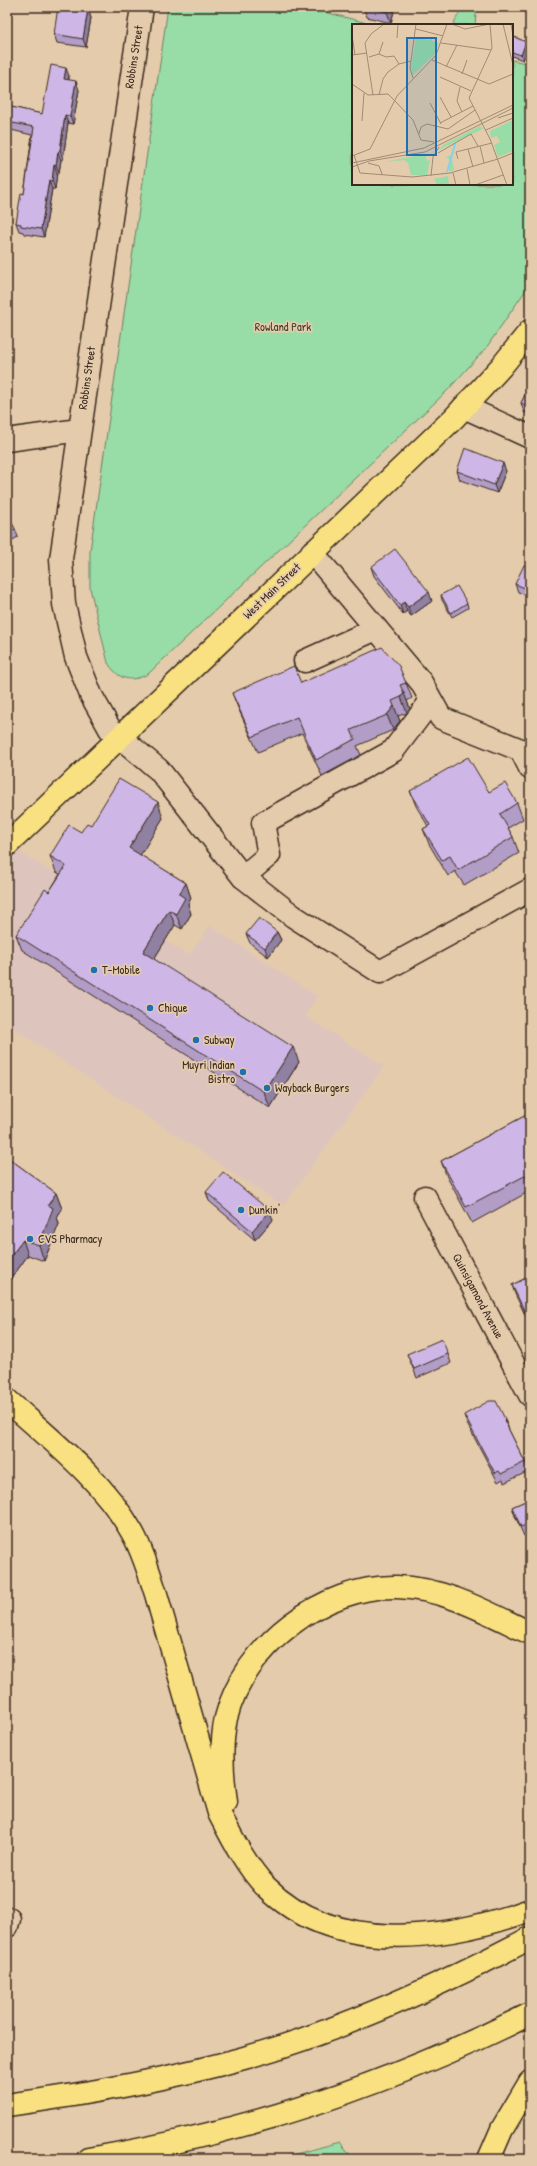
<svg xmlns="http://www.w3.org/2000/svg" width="537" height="2166" viewBox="0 0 537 2166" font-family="'Patrick Hand',sans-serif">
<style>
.built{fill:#ddc5bd}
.green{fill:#98dca7;stroke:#6a8362}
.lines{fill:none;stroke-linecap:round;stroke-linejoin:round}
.minor-casing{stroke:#3b2a1e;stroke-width:25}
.major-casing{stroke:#3b2a1e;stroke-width:25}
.highway-casing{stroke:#3b2a1e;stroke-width:25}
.minor{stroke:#e4cbac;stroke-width:22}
.major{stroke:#f9e181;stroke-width:22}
.highway{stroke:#f9e181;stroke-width:22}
.wall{fill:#b19dc6;stroke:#3b2a1e}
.shaded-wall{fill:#9080a1;stroke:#3b2a1e}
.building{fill:#ceb7e6;stroke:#3b2a1e}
.poi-dot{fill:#1f6fb2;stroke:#e4cbac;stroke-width:1.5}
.labels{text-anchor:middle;stroke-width:3.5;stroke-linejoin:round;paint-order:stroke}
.street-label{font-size:12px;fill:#3b2a1e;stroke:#e4cbac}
.park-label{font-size:12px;fill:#443c2c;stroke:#e4cbac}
.poi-label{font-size:12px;fill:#3b2a1e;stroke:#e4cbac;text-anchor:start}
.inset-river{fill:none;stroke:#88d1e9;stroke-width:2}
.inset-road{fill:none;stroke:#a08b73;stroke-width:1}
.view{fill:#1f6fb2;fill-opacity:0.15;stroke:#1f6fb2;stroke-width:2}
.inset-edge{fill:none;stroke:#3b2a1e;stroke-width:2}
</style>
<rect width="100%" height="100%" fill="#e4cbac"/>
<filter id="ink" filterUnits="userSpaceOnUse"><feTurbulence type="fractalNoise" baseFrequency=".025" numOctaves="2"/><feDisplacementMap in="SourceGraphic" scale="8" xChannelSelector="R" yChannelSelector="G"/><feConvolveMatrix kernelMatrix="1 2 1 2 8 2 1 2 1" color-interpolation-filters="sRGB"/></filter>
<g filter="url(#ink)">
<path class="built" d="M7,844L189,955L210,926L317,996L305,1016L384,1066L283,1206L7,1024Z"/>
<g class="green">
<path d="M168,7H305L375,25H353V184H512V60L530,64V284L486,348L446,392L148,674C130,683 119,680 108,663L90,588V551Z"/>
<path d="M462,7H480L476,14L475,25H453Z"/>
<path d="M340,2142L353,2159H277Z"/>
</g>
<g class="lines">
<g class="minor-casing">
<g id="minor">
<path d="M142,7L61,559L64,604L76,657L91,695L110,729L159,770L243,877L293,916L380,972L530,890"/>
<path d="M464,407L530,437"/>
<path d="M7,440L79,430"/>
<path d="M312,552L421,682L441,718L521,750L530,768"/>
<path d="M305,661L376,629"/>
<path d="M243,877L269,855L263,823L393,751L431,701"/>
<path d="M425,1197L530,1395"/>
<path d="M7,1926L9,1919"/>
</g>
</g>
<g class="major-casing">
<path id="major" d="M7,845L454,418L501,367L530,331"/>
</g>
<g class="highway-casing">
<g id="highway">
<path d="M7,1400C51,1440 102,1479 132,1532C143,1551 149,1573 156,1594L219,1813C232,1838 246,1866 266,1887C336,1956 447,1940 530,1910"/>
<path d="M226,1802C222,1774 220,1746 226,1718C244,1646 323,1585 397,1587C445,1588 488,1613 530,1633"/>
<path d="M7,2105C87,2094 166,2080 244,2058C343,2030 439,1986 530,1938"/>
<path d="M88,2159C243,2134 390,2084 530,2014"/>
<path d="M489,2159L502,2129L530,2082"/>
</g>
</g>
<use href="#minor" class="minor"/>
<use href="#major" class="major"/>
<use href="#highway" class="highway"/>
</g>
<g class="wall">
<path d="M363,7H395L391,23L367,17Z"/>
<path d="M88,9L91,18L86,47L57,43L54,34Z"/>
<path d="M512,36L526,42L528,47L523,60L512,56Z"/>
<path d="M69,76V80L79,90L73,124L68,123L63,159L61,160L59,173H57L55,189H52L44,237L24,234L23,232L19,231L16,223L24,194L32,135L7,129V106L42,114Z"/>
<path d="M530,385V415L524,412L521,403Z"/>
<path d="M457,471H506L497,493L460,480Z"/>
<path d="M7,514L15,529L18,537L7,543Z"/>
<path d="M530,525V541L526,533Z"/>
<path d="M371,567L432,601L411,616L407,611L403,614L374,576Z"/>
<path d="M530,567V597L518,592L515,584Z"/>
<path d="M441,595L467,603L468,608L452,617L442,600Z"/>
<path d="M301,683H406L412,698L407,701L410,709L407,713L398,716L400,721L393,730L357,746L361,755L322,776L302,733L258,752L238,708L232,693Z"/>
<path d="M410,791L489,792L517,803L523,819L508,828L513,837L519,853L464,885L455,871L448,876L429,844L423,829L428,826L416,806Z"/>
<path d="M163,818L140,855L186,883L191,898L188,904L191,914L182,929L175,925L154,959L299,1062L270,1108L22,950L16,935L49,892L60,874L56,872L50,856L91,825Z"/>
<path d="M277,932L281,940L268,957L250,943L246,934Z"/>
<path d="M530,1113V1191L472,1223L447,1177L441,1161Z"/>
<path d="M7,1157L56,1193L62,1209L57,1217L59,1224L44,1261L28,1255L11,1279L7,1276Z"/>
<path d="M206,1192L273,1220L255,1240L209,1201Z"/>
<path d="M530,1276V1320L528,1321L515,1294L512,1285Z"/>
<path d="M407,1354H448L451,1363L417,1378Z"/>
<path d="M464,1415L505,1419L508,1427V1428L525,1462L529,1471L504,1483L503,1479L498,1482L467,1424Z"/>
<path d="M530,1499V1534L524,1536L515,1516L512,1507Z"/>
</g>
<g class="shaded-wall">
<path d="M389,7H395L391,23L387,12Z"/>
<path d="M88,9L91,18L86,47L83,39Z"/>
<path d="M526,42L528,47L523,60L521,55Z"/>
<path d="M66,68L69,76L67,87L64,79Z"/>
<path d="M76,81L79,90L73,124L70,116Z"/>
<path d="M65,115L68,123L63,159L60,150Z"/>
<path d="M58,152L61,160L59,173L56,165Z"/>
<path d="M54,164L57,173L55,189L52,181Z"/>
<path d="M49,180L52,189L44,237L41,229Z"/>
<path d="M503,463L506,471L497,493L494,485Z"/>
<path d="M429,592L432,601L411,616L408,607Z"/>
<path d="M404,602L407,611L403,614L400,605Z"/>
<path d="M404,693L410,709L407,713L401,697Z"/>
<path d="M394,706L400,721L393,730L387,715Z"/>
<path d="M158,802L163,818L135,864L129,848Z"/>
<path d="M186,883L191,898L188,904L191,914L182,929L176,914L179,894Z"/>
<path d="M169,910L175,925L149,967L143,952Z"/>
<path d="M277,932L281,940L268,957L265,948Z"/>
<path d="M293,1047L299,1062L270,1108L264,1092Z"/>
<path d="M56,1193L62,1209L57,1217L59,1224L44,1261L39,1245L48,1205Z"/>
<path d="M270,1211L273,1220L255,1240L252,1231Z"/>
<path d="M23,1240L28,1255L11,1279L7,1268V1261Z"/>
<path d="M505,1419L508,1427L507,1428L504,1420Z"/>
</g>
<g class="building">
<path d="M58,7H72L88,9L83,39L54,34Z"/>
<path d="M367,7H389L387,12Z"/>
<path d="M512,36L526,42L521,55L512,52Z"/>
<path d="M51,65L66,68L64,79L76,81L70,116L65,115L60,150L58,152L56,165L54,164L52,181L49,180L41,229L21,226V224L16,223L21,193L24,194L34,127L7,122V106L42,114Z"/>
<path d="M530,385V407L521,403Z"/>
<path d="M465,448L503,463L494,485L457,471Z"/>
<path d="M7,514L15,529L7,533Z"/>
<path d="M530,525V534L526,533Z"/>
<path d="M395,549L429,592L408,607L404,602L400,605L371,567Z"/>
<path d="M524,565L530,567V590L515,584Z"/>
<path d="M457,586L467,603L451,613L441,595Z"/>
<path d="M382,647L399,666L406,683L400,685L404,693L401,697L392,701L394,706L387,715L351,730L355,739L316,760L297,717L252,737L232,693L294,666L301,683Z"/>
<path d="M468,757L489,792L505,783L517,803L500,814L513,837L458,870L450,856L442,860L423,829L430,825L410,791Z"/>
<path d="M119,779L158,802L129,848L186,883L179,894L185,898L176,914L169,910L143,952L293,1047L264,1092L16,935L45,889L49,892L66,866L50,856L69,825L81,832L87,823L91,825Z"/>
<path d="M259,918L277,932L265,948L246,934Z"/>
<path d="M530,1113V1173L466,1207L441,1161Z"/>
<path d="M7,1157L56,1193L48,1205L53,1208L39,1245L23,1240L7,1261Z"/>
<path d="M223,1172L270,1211L252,1231L206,1192Z"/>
<path d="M530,1276V1310L525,1312L512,1285Z"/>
<path d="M442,1339L448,1354L414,1369L407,1354Z"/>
<path d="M489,1401H496L505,1419L504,1420L525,1462L501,1474L499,1471L495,1473L464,1415Z"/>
<path d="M530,1499V1523L521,1527L512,1507Z"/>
</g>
</g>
<g class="poi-dot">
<circle cx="94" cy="970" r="4"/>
<circle cx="150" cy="1008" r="4"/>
<circle cx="196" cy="1040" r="4"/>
<circle cx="243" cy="1072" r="4"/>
<circle cx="267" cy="1088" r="4"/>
<circle cx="241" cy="1210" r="4"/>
<circle cx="30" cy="1239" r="4"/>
</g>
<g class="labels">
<g class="street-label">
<text transform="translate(134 57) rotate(-81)" y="4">Robbins Street</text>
<text transform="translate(87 378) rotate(-82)" y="4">Robbins Street</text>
<text transform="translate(272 591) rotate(-44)" y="4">West Main Street</text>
<text transform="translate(478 1296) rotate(62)" y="4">Quinsigamond Avenue</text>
</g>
<g class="park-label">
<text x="283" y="331">Rowland Park</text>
</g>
<g class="poi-label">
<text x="102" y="974">T-Mobile</text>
<text x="158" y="1012">Chique</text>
<text x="204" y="1044">Subway</text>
<text x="235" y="1069" text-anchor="end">Muyri Indian<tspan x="235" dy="14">Bistro</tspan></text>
<text x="275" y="1092">Wayback Burgers</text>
<text x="249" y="1214">Dunkin'</text>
<text x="38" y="1243">CVS Pharmacy</text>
</g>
</g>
<g transform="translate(352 24)">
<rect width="161" height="161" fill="#e4cbac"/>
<path d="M64,13L77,16L80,13V17L87,19L82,31L61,51L59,44ZM161,96V127L146,133L142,121L148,118L145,112L139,114L138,107ZM128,102L131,105L86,126L91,121ZM104,119L100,135L102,146L97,147V135L94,133L99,131ZM73,130L75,137L78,136L75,151H59L56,139L52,136L32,138ZM96,152L97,161H85L82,155Z" fill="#98dca7"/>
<path class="inset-river" d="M95,148L103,120"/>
<path class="inset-road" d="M100,0L113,5L138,0M138,0L140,24L117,74L138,115L155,161M151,0L161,41M159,0L161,12M64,5L91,12M0,11L3,31M45,14L46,0M89,19L139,26M27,30L31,18M0,31L15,29M17,33L27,30L34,33L42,32L47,40M80,36L137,60L161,50M94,43L105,21M110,50L115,36M88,53L119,67M61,54L58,44L64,0M0,60L16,71L36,70L42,76M108,63L105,77L110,88M21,71L13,19L19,10L32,0M27,71L31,55L36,48L47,40L59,37M88,73L99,93M42,76L61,96L69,116L82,118M78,79L89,100M146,94L161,89M10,97L12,69M88,99L121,82M134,106L161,94M67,110L69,103L75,100L96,105L123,86M128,122L132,139M116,125L121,143M86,129L119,110L126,122M2,131L8,149L60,153L98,149L146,135M0,132L18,125L45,72L84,31L95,0M106,135L104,128L140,119M146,135L161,129M0,139L72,124L161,81M16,139L27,142L30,150M0,143L17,137L73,128L161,84M115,145L118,161M101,149L104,161M79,152L81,133L87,123M123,161L151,151"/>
<path class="view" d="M55,14H84V131H55Z"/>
<rect width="161" height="161" class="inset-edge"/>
</g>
<rect width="537" height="2166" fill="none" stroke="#e4cbac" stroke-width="24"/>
<rect x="12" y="12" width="513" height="2142" fill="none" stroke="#3b2a1e" stroke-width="1.5" filter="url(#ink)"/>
</svg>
